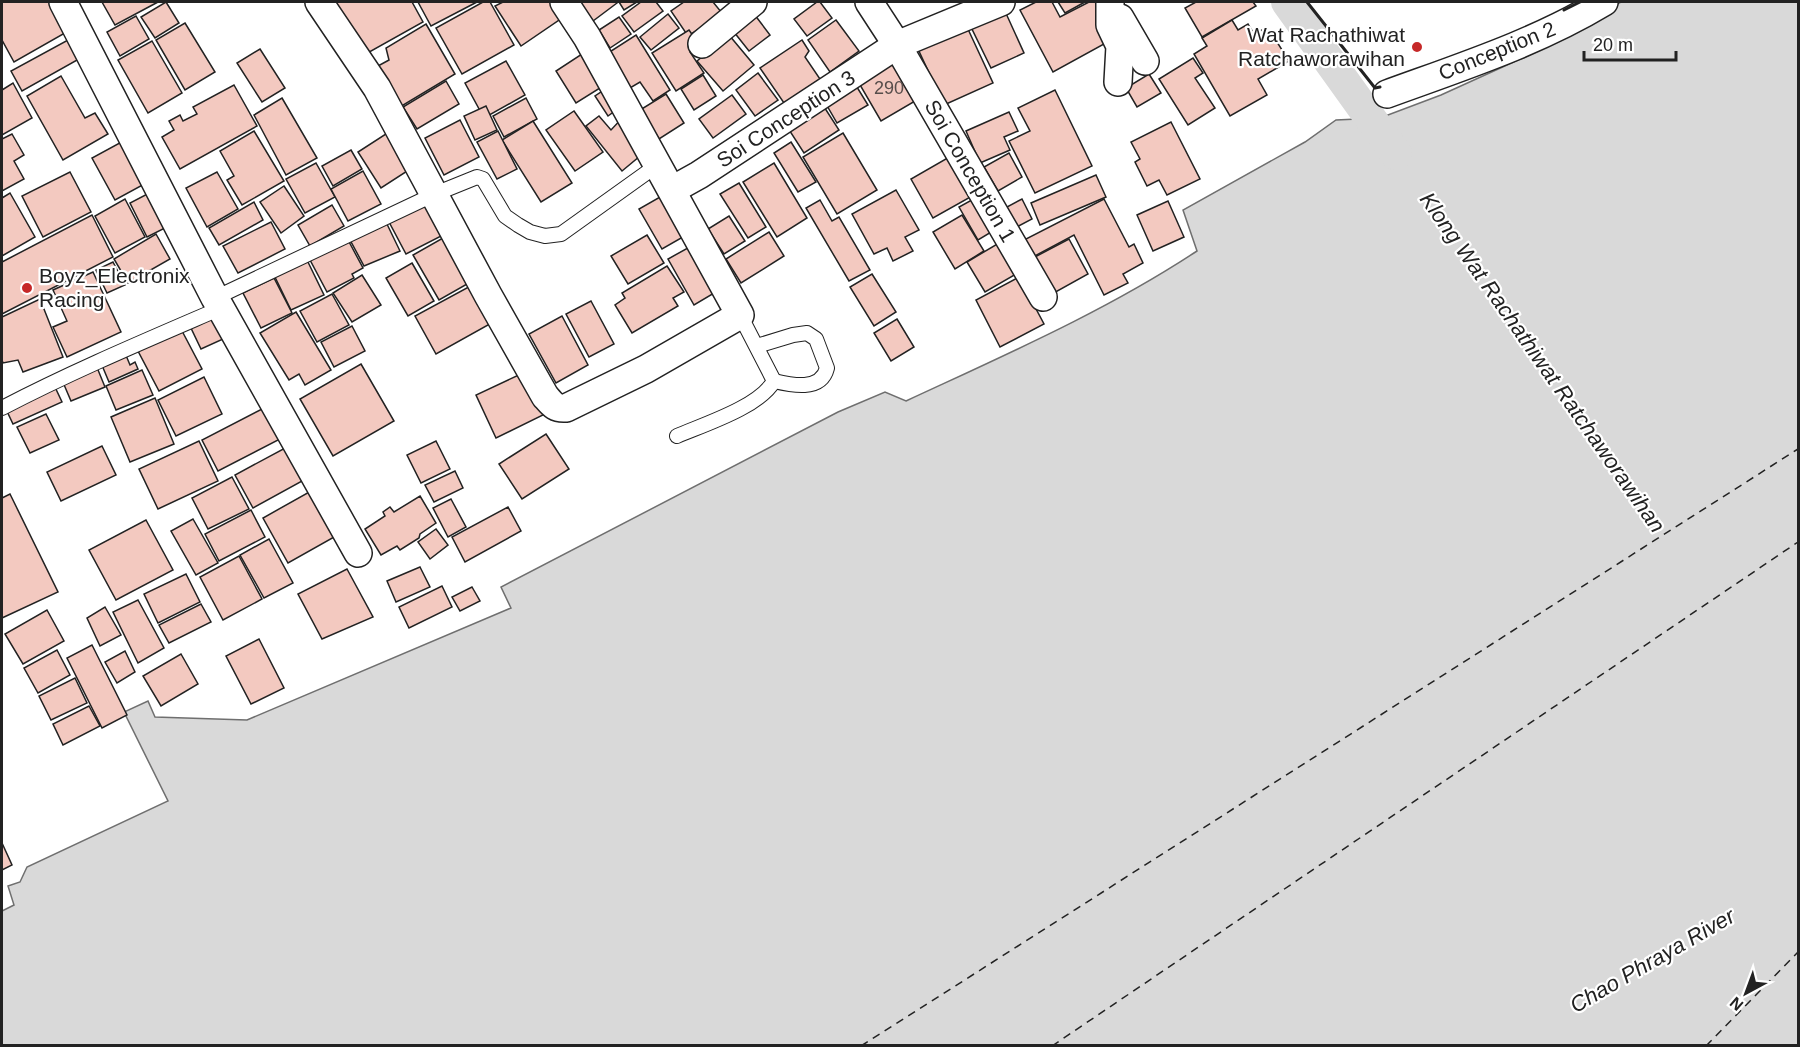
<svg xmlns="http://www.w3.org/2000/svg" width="1800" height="1047" viewBox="0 0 1800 1047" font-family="Helvetica,sans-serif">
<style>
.water{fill:#d9d9d9;stroke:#6f6f6f;stroke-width:1.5}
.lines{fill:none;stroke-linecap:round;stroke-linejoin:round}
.canal{stroke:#d9d9d9;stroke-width:32}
.ferry{stroke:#222;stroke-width:1.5;stroke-dasharray:8 6;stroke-linecap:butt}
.building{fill:#f3c9c0;stroke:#222;stroke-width:1.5}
.lane-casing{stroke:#222;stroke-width:16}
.street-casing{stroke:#222;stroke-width:30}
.lane{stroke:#fff;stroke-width:14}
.street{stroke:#fff;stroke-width:27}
.wall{stroke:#222;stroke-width:3}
.poi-dot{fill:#c62828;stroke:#fff;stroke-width:2}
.labels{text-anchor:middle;stroke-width:4.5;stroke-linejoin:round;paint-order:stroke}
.number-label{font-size:18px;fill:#564c4a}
.poi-label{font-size:21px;fill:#222;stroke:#fff;text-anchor:end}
.street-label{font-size:21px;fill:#222;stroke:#fff}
.water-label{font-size:22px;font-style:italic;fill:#222;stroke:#fff}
</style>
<rect width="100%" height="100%" fill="#fff"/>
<path class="water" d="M1621,2H1798V1045H2V911L14,905L8,886L20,882L27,867L168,801L124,712L148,701L155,717L247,720L511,608L501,587L838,412L885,392L906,401C1005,355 1106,311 1197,251L1183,210L1305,142L1336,120L1380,118L1441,95L1538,51L1581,23Z"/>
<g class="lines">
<path class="canal" d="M1287,2L1396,154"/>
<g class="ferry">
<path d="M861,1046L1798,449"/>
<path d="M1052,1046L1798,542"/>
<path d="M1706,1046L1798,952"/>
</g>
</g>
<g class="building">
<path d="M2,2H57L72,29L14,62L2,40Z"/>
<path d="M102,2H158L115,25Z"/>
<path d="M166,2L179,23L155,38L141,17Z"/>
<path d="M335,2H412L423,22L364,55Z"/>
<path d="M418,2H477L431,26Z"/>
<path d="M483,2H490L514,45L462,74L436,28Z"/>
<path d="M503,2H551L562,18L521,46L495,6Z"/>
<path d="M579,2H616L617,3L593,21Z"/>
<path d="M619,2H637L624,10Z"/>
<path d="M641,2H656L663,11L634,32L622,16Z"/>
<path d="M684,2H713L722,13L688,36L671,11Z"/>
<path d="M817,2H820L832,18L807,36L794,19Z"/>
<path d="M1036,2H1052L1060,17L1089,2H1095L1115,38L1053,72L1020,10Z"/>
<path d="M1058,2H1085L1065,13Z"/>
<path d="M1196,2H1253L1256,6L1202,37L1185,8Z"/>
<path d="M1004,9L1024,53L991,68L970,25Z"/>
<path d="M751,10L770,35L749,51L730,27Z"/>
<path d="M668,14L679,28L651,50L640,37Z"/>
<path d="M136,16L149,39L120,56L107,32Z"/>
<path d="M619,17L631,34L610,48L599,30Z"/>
<path d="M836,20L859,51L830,72L808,40Z"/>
<path d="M1232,20L1238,30L1248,24L1254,34L1262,30L1266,38L1272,34L1289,61L1258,79L1267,95L1230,116L1194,54L1207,46L1202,38Z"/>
<path d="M185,23L215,72L185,90L156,40Z"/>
<path d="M426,24L455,74L400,107L376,67L389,60L386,48Z"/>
<path d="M967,27L993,83L944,105L918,49Z"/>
<path d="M689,30L700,46L690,52L704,73L676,91L652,53Z"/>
<path d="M636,35L670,90L653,101L640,82L630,88L608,53Z"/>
<path d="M729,35L754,65L723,91L697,61Z"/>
<path d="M68,40L79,59L22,91L11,71Z"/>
<path d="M802,40L809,51L805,57L820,79L784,103L760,68Z"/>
<path d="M152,41L182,93L148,113L118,60Z"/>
<path d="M260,49L285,88L262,102L237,63Z"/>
<path d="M588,50L608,83L576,103L556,71Z"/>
<path d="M896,54L922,97L881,121L856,78Z"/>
<path d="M1193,58L1203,73L1195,78L1215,108L1188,125L1159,79Z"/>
<path d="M506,61L525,95L484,118L465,83Z"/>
<path d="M758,73L778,100L755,116L736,90Z"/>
<path d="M1149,74L1161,93L1137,107L1126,88Z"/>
<path d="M703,75L716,96L694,110L681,89Z"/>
<path d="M61,76L85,118L95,113L108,134L63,160L27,96Z"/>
<path d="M852,79L868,105L837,123L822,97Z"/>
<path d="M446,81L459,104L417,129L403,107Z"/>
<path d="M13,83L32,118L2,135V90Z"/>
<path d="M234,85L257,126L180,169L162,137L174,130L169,121L180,115L183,121L197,114L193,107Z"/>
<path d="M610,86L623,105L608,116L595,96Z"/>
<path d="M1055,90L1092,166L1035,193L1009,141L1030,131L1018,108Z"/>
<path d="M666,94L684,123L659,139L640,110Z"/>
<path d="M732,95L746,114L713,138L699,119Z"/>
<path d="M282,98L317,158L286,175L254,115Z"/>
<path d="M526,98L537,119L504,137L493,116Z"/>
<path d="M819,99L839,130L804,153L784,122Z"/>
<path d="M486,106L497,130L475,140L464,116Z"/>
<path d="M574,111L603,152L575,171L546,130Z"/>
<path d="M1009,112L1018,131L1004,137L1010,150L980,163L966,131Z"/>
<path d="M626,114L646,151L622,171L586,126L599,116L611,130Z"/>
<path d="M460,120L479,157L444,175L425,138Z"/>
<path d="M533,121L572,183L541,202L502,140Z"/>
<path d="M1171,122L1200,179L1167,195L1159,180L1147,186L1135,162L1140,159L1131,142Z"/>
<path d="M392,130L415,166L381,188L358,152Z"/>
<path d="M254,131L284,181L242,205L227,180L234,176L220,151Z"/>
<path d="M498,131L517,169L497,179L477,142Z"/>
<path d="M843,133L877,190L837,214L803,157Z"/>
<path d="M12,134L24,155L14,161L24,179L2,191V139Z"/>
<path d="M127,139L150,181L115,200L92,158Z"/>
<path d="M791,142L816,182L798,192L774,153Z"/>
<path d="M351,150L362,169L333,186L322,166Z"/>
<path d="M1009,153L1022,177L998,191L984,167Z"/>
<path d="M951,156L974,195L933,218L911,179Z"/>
<path d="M316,163L335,197L305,213L286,179Z"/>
<path d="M774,163L807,218L777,237L743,182Z"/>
<path d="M363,171L381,204L348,221L331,189Z"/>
<path d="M70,172L91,212L43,237L22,196Z"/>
<path d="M217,172L238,209L207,227L186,188Z"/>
<path d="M1096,175L1106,197L1040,225L1031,203Z"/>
<path d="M739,183L766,227L748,238L720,194Z"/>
<path d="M284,186L304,216L281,233L260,202Z"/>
<path d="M155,190L173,224L147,237L130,203Z"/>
<path d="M896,190L919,230L905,237L913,251L893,261L887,248L874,254L852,214Z"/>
<path d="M10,193L35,237L2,256V198Z"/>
<path d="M667,193L690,233L662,249L639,209Z"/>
<path d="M979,196L998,228L978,240L959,207Z"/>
<path d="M433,197L451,231L406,254L388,220Z"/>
<path d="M125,199L145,237L115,253L95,216Z"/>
<path d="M1022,199L1032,219L1015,228L1005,208Z"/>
<path d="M1104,199L1129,247L1134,244L1143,263L1123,274L1128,283L1104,295L1074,235L1031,258L1022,241Z"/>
<path d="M820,200L832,221L839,217L870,270L849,281L806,208Z"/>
<path d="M1168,201L1184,237L1153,251L1137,215Z"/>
<path d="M254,202L263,220L219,245L209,228Z"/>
<path d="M332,205L344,226L310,246L298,225Z"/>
<path d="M92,215L113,257L2,314V262Z"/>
<path d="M962,215L984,251L955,269L933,232Z"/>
<path d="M729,216L745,241L724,254L708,229Z"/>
<path d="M385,220L400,251L364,266L349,238Z"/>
<path d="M271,222L285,249L238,273L223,246Z"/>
<path d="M769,232L784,256L741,283L726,259Z"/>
<path d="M156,234L170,259L128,283L114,259Z"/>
<path d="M450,234L476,279L439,300L413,255Z"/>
<path d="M647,235L664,263L628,284L611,256Z"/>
<path d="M347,238L363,268L352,274L354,278L327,292L309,258Z"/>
<path d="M1069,239L1088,274L1052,294L1033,258Z"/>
<path d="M1004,240L1023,270L985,292L967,262Z"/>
<path d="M695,244L721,289L694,305L668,259Z"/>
<path d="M306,258L324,295L291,310L273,273Z"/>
<path d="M113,262L125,285L107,293L96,270Z"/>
<path d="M412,263L434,301L408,316L386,278Z"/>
<path d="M667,266L684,292L673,298L678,306L632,333L615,305L625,298L622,293Z"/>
<path d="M93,272L121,332L67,357L53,327L67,321L53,290Z"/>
<path d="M872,274L896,312L874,326L850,287Z"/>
<path d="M362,275L381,305L352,322L333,293Z"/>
<path d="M1019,277L1044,324L1000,347L976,300Z"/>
<path d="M274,278L292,313L261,328L243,293Z"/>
<path d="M476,283L497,320L436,354L415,316Z"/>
<path d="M332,294L349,325L317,342L300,311Z"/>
<path d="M40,299L63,357L23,372L18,360L3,363L2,360V317Z"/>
<path d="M591,301L614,344L589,357L566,314Z"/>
<path d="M220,311L232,335L201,349L190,326Z"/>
<path d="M296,312L331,370L305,385L299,374L289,380L260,333Z"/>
<path d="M562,316L588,365L556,383L529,334Z"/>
<path d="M897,319L914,347L891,361L874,333Z"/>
<path d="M352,326L365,351L334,367L321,342Z"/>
<path d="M181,329L202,369L159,391L138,351Z"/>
<path d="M125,353L130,365L135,362L138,369L109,382L101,363Z"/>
<path d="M361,364L394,421L333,456L300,399Z"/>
<path d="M96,365L105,387L71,401L62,380Z"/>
<path d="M142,370L153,395L116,410L106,386Z"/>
<path d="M523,373L543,415L496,438L476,395Z"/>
<path d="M204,377L222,414L176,436L158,400Z"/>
<path d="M54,385L62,402L13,424L5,407Z"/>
<path d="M155,398L174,444L130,462L111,417Z"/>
<path d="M266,407L282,438L218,471L202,440Z"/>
<path d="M46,414L59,440L30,453L17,427Z"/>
<path d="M546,434L569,469L522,499L499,464Z"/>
<path d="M199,441L218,481L158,509L139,469Z"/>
<path d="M436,441L450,469L421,483L407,455Z"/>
<path d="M102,446L116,475L61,501L47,472Z"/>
<path d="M287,447L304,480L253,508L235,475Z"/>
<path d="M455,471L463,488L434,502L425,485Z"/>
<path d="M232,477L249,509L208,529L192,498Z"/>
<path d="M311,491L336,536L288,563L263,518Z"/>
<path d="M10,494L58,592L2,618V498Z"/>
<path d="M420,496L436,523L420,534L419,538L400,550L397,546L381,555L365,529L385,516L383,512L390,507L394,512Z"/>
<path d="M451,499L466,527L448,537L433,508Z"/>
<path d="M508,507L521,531L465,562L452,537Z"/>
<path d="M251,510L265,537L219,561L205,534Z"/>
<path d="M193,519L218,563L196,575L171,531Z"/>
<path d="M146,520L173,570L116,600L89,550Z"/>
<path d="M436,529L448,545L430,559L418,542Z"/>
<path d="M269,539L293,583L264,598L240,555Z"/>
<path d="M239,556L262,599L223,620L200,577Z"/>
<path d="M420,567L430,587L396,602L387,581Z"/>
<path d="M347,569L373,617L322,639L298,594Z"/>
<path d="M186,574L200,602L158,623L144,594Z"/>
<path d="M442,586L452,607L409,628L399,607Z"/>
<path d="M472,587L480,601L460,611L452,597Z"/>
<path d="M138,600L164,648L138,663L113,612Z"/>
<path d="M201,604L211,622L169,643L159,625Z"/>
<path d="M105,607L121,635L100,646L87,618Z"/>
<path d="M47,610L64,641L23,664L5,634Z"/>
<path d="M259,639L284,688L251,704L226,656Z"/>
<path d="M92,645L127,715L102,728L67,658Z"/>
<path d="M57,650L70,675L38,693L24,668Z"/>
<path d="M125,651L135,672L117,683L105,662Z"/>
<path d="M181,654L198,684L161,706L143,676Z"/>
<path d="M75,678L87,703L51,720L39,696Z"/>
<path d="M89,706L100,726L63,745L53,724Z"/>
<path d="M2,843L12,865L2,870Z"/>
</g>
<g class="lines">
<g class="lane-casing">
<g id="lane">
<path d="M215,298L435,194L477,177L483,179L505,216L518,225L530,232L545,236L561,234L656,166"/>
<path d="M757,346L793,335L807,333L816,339L827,368C821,392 791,385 774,381"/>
<path d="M2,408C73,371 147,340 221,308"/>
<path d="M677,436C705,424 759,407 774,381L740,315"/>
</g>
</g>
<g class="street-casing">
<g id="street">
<path d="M63,2L215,298L358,553"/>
<path d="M319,2L377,88L488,295L545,396C552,404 555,409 566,408L646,369L740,315L587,37L564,2"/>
<path d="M869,2L897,45L1043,297"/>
<path d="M1110,2V25L1120,46L1118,82"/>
<path d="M1120,18L1145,61"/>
<path d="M702,44L753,2"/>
<path d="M1387,94C1461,67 1536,43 1604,2"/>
<path d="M672,190L699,175L897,45L1001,2"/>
</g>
</g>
<use href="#lane" class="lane"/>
<use href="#street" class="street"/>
<g class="wall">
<path d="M1307,2L1375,88L1380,87"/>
<path d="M1564,10L1580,2"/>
</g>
</g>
<g class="poi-dot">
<circle cx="1417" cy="47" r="6"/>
<circle cx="27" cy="288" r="6"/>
</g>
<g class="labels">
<g class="number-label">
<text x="889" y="94">290</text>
</g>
<g class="poi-label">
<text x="1405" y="42">Wat Rachathiwat<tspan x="1405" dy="24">Ratchaworawihan</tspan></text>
<text x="39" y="283" text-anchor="start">Boyz_Electronix<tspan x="39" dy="24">Racing</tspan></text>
</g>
<g class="street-label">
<text transform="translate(1497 51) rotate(-22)" y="7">Conception 2</text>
<text transform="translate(786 119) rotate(-33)" y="7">Soi Conception 3</text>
<text transform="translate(970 171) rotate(60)" y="7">Soi Conception 1</text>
</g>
<g class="water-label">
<text transform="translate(1543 362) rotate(55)" y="8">Klong Wat Rachathiwat Ratchaworawihan</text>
<text transform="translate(1652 960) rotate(-30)" y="8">Chao Phraya River</text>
</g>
</g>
<rect width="1800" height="1047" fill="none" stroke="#222222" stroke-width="6"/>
<g transform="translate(1746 993) rotate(221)" stroke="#ffffff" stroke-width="4.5" paint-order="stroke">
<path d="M0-4.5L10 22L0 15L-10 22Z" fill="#222222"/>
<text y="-9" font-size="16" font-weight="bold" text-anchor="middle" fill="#222222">N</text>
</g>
<path d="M1584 51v9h92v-9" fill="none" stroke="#222222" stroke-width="3"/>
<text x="1593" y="51" font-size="18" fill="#222222" stroke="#ffffff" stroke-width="4.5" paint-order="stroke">20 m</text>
</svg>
